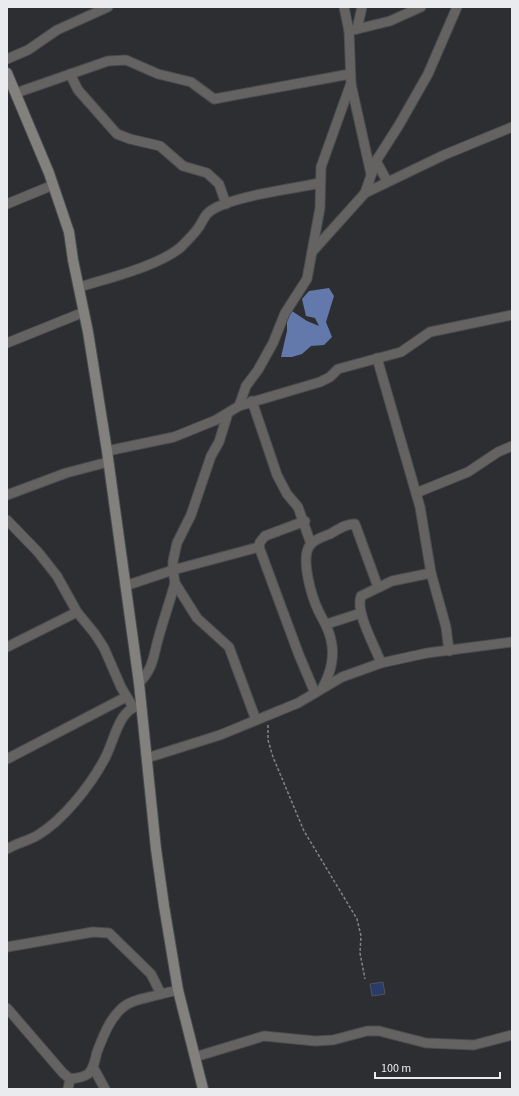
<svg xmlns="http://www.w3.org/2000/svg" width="519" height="1096" viewBox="0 0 519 1096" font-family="'Source Sans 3',sans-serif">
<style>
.water{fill:#6379ab}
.building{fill:#293b68;stroke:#505257}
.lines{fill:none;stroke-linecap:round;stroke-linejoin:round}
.street-casing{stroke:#4a4c50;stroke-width:11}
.secondary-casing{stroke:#4a4c50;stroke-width:12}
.path{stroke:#838488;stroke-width:1.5;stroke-dasharray:3 2;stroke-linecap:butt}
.street{stroke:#656361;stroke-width:9}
.secondary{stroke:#83817e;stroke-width:10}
</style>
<rect width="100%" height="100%" fill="#2c2e32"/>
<path class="water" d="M329,288L334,296L326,322L332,337L324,345L311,346L302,354L292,357H281L287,331V320L292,311L307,321L319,326L315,318L306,316L302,299L309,291Z"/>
<path class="building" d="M383,982L385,994L372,996L370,984Z"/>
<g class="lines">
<g class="street-casing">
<g id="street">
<path d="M357,29L362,7"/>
<path d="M349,31L390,21L421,7"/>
<path d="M7,59L28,50L57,30L108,7"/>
<path d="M70,74L78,90L117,134L130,139L160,146L183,166L207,173L219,184L226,204"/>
<path d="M351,84L371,174"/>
<path d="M16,93L108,61L126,60L158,74L191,82L214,99L350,74"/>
<path d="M376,161L387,181"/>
<path d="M365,193L376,161L399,125L428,74L457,7"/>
<path d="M7,204L53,185"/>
<path d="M312,252L365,193L444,155L512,127"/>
<path d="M80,287C108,278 159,266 181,247C187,241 194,234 199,227C205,217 205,213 217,207C242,195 291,189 320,183"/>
<path d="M7,343L84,312"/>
<path d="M377,358L420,507L431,573L446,627L449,651"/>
<path d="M252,401L277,475L287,494L298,507L311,544"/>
<path d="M239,406L246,386L258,370L273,343L285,313L307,279L320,208L321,167L351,83L349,31L344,7"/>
<path d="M228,413L219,442L211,456L191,515L177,543L173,561V570L175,583L197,618L229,647L256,720"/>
<path d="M107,451L174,437L216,420L239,406L320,382L330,377L338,369L401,352L430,332L512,315"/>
<path d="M416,493L468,472L498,452L512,446"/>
<path d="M7,495L66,473L108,462"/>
<path d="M7,520L38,552L57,576L77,612L95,634L104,648L121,687L133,707"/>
<path d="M305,521L265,536L260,542L259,547L299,655L315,693"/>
<path d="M125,586L173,570L259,547"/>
<path d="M327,624L361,613"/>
<path d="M7,647L77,612"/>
<path d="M381,663C375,646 355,612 361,596L392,581L431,573"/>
<path d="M139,683C154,668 153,656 159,636C164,618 170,601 175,583"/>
<path d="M323,687C331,672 335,657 331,640C329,629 324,622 319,612C312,598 299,556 311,544C316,539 324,536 330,534C337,530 347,523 355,524L378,587"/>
<path d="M147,758L220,735L298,703L342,677L381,663L427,653L512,642"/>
<path d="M7,759L126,697"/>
<path d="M7,849C17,843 28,841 38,835C63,820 90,786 104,760C114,743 118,709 139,706"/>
<path d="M7,947L93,932L109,933L151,974L161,994L178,990"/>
<path d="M7,1008L63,1073L70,1079C77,1078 82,1078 88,1074C94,1069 95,1059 97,1052C103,1037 109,1020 121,1009C131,999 148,998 161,994"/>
<path d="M195,1057L264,1036L315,1041L333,1040L367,1031H379L426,1043L474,1045L512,1035"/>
<path d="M93,1067L105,1089"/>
<path d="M68,1089L70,1079"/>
</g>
</g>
<g class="secondary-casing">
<path id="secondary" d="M7,73L49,173L69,232L73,260L88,332L107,451L139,683L156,849L164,906L178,990L203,1089"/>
</g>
<path class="path" d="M268,725V740L273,757L304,831L357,919L361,936L360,953L365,979"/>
<use href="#street" class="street"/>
<use href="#secondary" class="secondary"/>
</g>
<rect width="519" height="1096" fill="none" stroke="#eaebee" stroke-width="16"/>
<path d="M375 1072v6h125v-6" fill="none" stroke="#eaebee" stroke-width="2"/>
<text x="381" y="1072" font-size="12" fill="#eaebee" stroke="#2c2e32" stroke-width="3" paint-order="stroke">100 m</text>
</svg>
